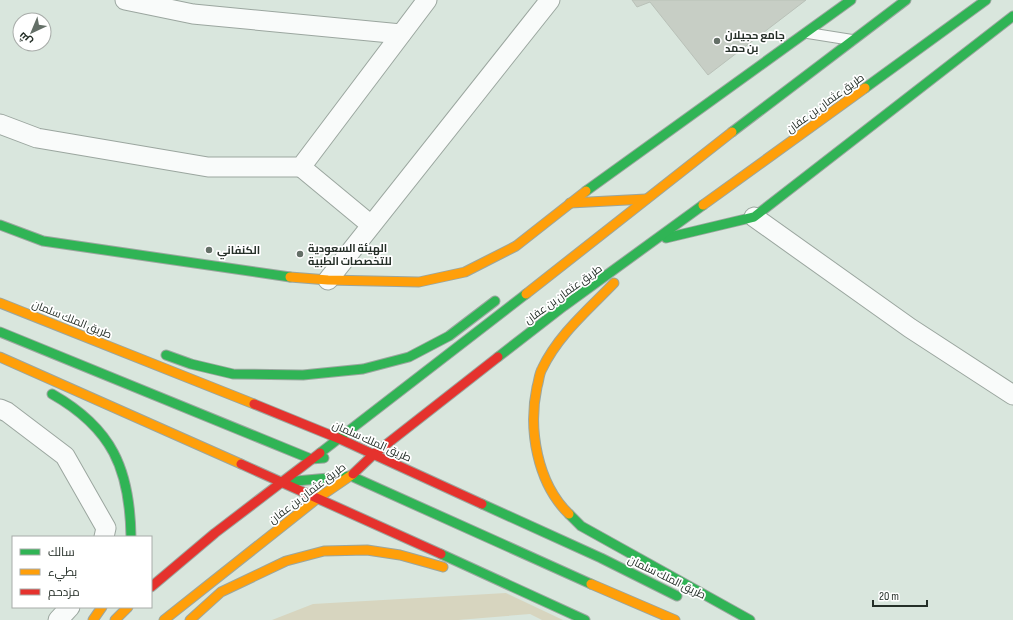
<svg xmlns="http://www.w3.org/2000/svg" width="1013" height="620" viewBox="0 0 1013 620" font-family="'Sofia Sans Condensed',Cairo,sans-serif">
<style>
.green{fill:#d7d5bf}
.building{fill:#c7cec5;stroke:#b9c1b8}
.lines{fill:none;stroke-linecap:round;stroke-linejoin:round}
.lane-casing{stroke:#9ba69f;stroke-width:12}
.street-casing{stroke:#9ba69f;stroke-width:21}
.fast-casing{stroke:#9ba69f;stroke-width:11}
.slow-casing{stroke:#9ba69f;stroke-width:11}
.jam-casing{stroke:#9ba69f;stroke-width:11}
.lane{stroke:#f9fbfa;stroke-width:10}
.street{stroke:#f9fbfa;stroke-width:19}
.fast{stroke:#30b455;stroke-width:9}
.slow{stroke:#ff9f0a;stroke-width:9}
.jam{stroke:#e5322d;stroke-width:9}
.poi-dot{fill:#646f67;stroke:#fff;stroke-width:1.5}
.labels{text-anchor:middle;stroke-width:3.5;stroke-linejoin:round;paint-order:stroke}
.poi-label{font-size:11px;font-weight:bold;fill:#252f28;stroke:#fff;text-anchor:start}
.street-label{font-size:11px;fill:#252f28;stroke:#fff}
</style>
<rect width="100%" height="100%" fill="#d9e6dd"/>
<path class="green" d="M506,593L563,620H542L530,614L458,620H272L313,604Z"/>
<path class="building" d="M632,0H806L708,75L650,2L637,7Z"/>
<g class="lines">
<g class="lane-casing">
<path id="lane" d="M808,33L852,40"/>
</g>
<g class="street-casing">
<g id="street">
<path d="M125,0L193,14L401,34"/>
<path d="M0,124L37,138L208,167H301L427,0"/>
<path d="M301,167L371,225"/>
<path d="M754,217L910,328L1013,395"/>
<path d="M328,280L550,0"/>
<path d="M0,409L7,412L65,456L106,528L104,537"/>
<path d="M58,620L70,607"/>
</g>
</g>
<g class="fast-casing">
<g id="fast">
<path d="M865,88L986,0"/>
<path d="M732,132L906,0"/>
<path d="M586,191L851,0"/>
<path d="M0,225L43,241L290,277"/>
<path d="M666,238L754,217L1013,16"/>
<path d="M0,332L311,459L324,458"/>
<path d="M166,355L191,364L233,374L303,375L363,369L409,357L449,336L495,301"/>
<path d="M498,357L564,306L703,205"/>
<path d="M52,394C112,428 130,469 131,537"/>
<path d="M320,453L526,294"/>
<path d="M285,482L351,476L591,584"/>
<path d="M482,504L601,558L677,596"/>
<path d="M569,514L581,526L750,620"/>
<path d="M441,554L585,620"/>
</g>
</g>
<g class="slow-casing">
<g id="slow">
<path d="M570,203L646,199"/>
<path d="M703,205L865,88"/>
<path d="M290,277L328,280L419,282L465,272L516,246L586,191"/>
<path d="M526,294L732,132"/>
<path d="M0,303L254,404"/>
<path d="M0,357L241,464"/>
<path d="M569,514C537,483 528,429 537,387C539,381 539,374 542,369C558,335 588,310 614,283"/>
<path d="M591,584L675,620"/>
<path d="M93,620L102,607"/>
<path d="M115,620L128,607"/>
<path d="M164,620L318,498L353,474"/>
<path d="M190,620L221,592L286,561L324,551L367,550L400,555L443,567"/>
</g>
</g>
<g class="jam-casing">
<g id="jam">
<path d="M254,404L340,439L482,504"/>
<path d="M241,464L441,554"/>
<path d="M353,474L374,454L498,357"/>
<path d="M151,587L215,533L320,453"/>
</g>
</g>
<use href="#lane" class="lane"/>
<use href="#street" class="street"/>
<use href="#fast" class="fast"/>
<use href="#slow" class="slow"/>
<use href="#jam" class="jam"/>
</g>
<g class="poi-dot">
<circle cx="717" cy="41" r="4"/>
<circle cx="209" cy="250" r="4"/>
<circle cx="300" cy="254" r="4"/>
</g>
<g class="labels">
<g class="poi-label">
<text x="725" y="39">جامع حجيلان<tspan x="725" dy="13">بن حمد</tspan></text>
<text x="308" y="252">الهيئة السعودية<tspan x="308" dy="13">للتخصصات الطبية</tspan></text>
<text x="217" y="254">الكنفاني</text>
</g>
<g class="street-label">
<text transform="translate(825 103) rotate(-36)" y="4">طريق عثمان بن عفان</text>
<text transform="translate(563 294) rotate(-36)" y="4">طريق عثمان بن عفان</text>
<text transform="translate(72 319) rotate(22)" y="4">طريق الملك سلمان</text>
<text transform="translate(372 441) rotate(24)" y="4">طريق الملك سلمان</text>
<text transform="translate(307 493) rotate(-37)" y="4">طريق عثمان بن عفان</text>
<text transform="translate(667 577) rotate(26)" y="4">طريق الملك سلمان</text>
</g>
</g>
<rect x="12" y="536" width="140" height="72" fill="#ffffff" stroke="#a8aca9"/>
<rect x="20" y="549" width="20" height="6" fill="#30b455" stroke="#a8aca9"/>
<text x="48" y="556" font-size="12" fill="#252f28">سالك</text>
<rect x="20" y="569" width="20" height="6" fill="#ff9f0a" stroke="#a8aca9"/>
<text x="48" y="576" font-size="12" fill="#252f28">بطيء</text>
<rect x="20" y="589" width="20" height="6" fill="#e5322d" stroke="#a8aca9"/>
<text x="48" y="596" font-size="12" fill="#252f28">مزدحم</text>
<g transform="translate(32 32) rotate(224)"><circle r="19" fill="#ffffff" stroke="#a8aca9"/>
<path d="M0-3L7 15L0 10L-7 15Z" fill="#646f67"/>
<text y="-6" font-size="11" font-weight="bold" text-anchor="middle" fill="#252f28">ش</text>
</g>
<path d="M873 600v6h54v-6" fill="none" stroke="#252f28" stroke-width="2"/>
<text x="879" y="600" font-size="12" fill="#252f28" stroke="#ffffff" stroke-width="3" paint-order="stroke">20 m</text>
</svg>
